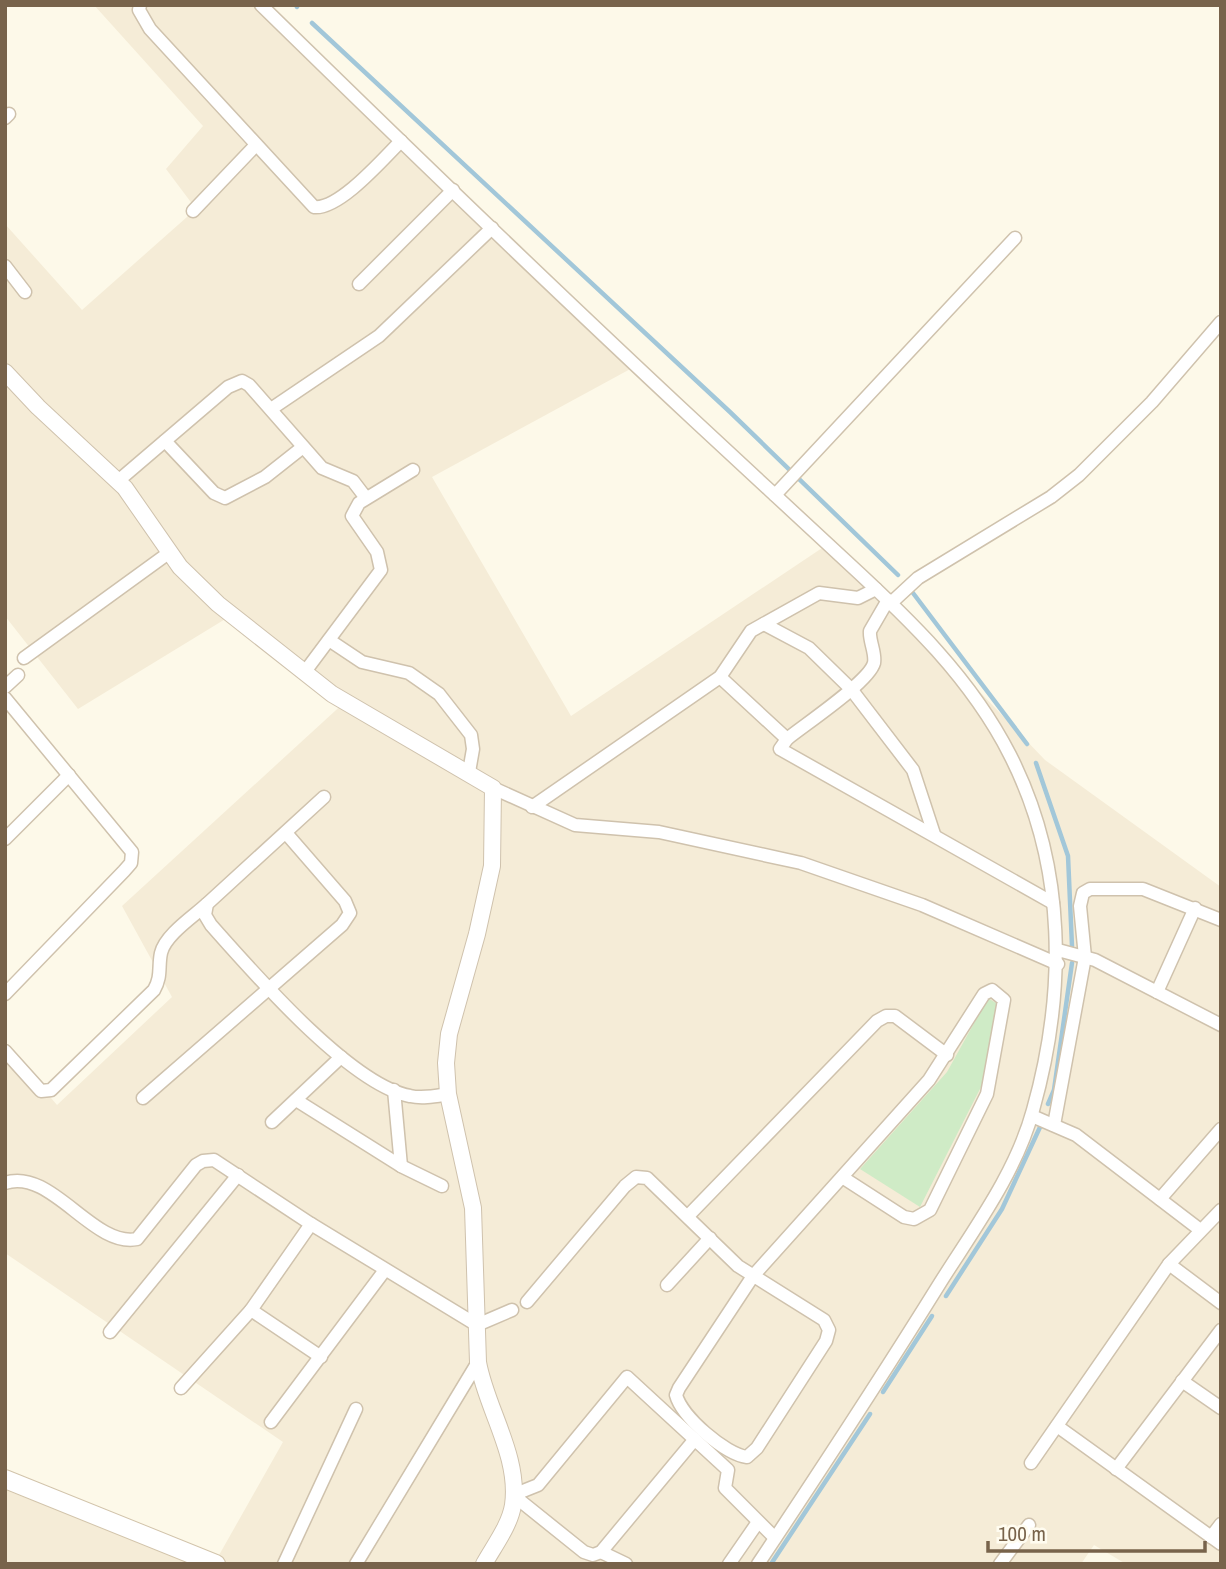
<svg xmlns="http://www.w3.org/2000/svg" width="1226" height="1569" viewBox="0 0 1226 1569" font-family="'Archivo Narrow',sans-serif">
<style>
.residential{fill:#f5ecd7}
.green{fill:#cfebc6}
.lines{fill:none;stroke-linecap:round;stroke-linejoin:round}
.stream{stroke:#a2c7d9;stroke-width:4.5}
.minor-casing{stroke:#cfc2ad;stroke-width:15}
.tertiary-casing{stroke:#cfc2ad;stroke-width:18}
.secondary-casing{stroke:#d2c4ab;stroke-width:20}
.minor{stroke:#fff;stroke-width:12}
.tertiary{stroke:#fff;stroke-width:16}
.secondary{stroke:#fff;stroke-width:18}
</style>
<rect width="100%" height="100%" fill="#fdf9e9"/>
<g class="residential">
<path d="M94,5H264L634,367L432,477L571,716L834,540L1045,760L1221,887V1564H1126L1094,1545L1081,1564H214L283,1442L5,1253V1044L57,1105L172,997L122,906L347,700L227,618L78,709L5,616V224L82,310L196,209L166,169L203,126Z"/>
<path d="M5,1490L203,1564H5Z"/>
</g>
<path class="green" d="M988,998L999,1005L981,1087L920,1207L860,1169L947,1072Z"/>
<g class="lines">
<g class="stream">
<path d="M296,5L297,7"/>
<path d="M312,23L730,412L898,575"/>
<path d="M913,593L1027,744"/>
<path d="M1036,763L1068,856L1072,946"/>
<path d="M1048,1104L1054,1090L1072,963"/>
<path d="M946,1296L1002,1209L1041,1125"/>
<path d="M883,1392L932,1316"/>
<path d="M771,1564L870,1414"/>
</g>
<g class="minor-casing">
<g id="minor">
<path d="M140,5L139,10L150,29L314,207C339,210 383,159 401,141"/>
<path d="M261,5C404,145 548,284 695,421C745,468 796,514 846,561C909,619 971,678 1010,755C1067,867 1066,993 1033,1110C1016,1173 974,1229 940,1283C881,1378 820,1471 758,1564"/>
<path d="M5,118L9,114"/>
<path d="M193,211L256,145"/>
<path d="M5,266L25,292"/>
<path d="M359,284L453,190"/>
<path d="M271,409L379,336L492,228"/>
<path d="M165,441L214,493L225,498L265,477L303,447"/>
<path d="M118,481L228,387L242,381L249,385L322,468L353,481L366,498"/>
<path d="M775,495L1015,238"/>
<path d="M888,600L870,631C869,641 876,653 874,663C869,682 804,725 787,739L780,749L1053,903"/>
<path d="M891,603L918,578L1051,497L1079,475L1152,402L1221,322"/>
<path d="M764,624L809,648L851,689L913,770L934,834"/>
<path d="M329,640L362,662L409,673L439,694L471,735L473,749L469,772"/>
<path d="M24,658L170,552"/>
<path d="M304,673L381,570L377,552L352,516L359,503L413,470"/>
<path d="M720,677L787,739"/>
<path d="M5,687L18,675"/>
<path d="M5,698L132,852L131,863L124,871L5,994"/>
<path d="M493,788L575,825L659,832L801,863L922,905L1058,964"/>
<path d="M324,797L207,904L205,915L211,925C252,971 350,1085 410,1096C423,1099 436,1096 448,1094"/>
<path d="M532,807L720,677L751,631L819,593L858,598L876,589"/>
<path d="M5,839L69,775"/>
<path d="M1058,950L1095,960L1221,1025"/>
<path d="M1157,992L1195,908"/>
<path d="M5,1051L41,1091L51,1090L154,990C162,976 158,967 161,953C165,935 194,916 207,904"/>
<path d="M394,1090L401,1166"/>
<path d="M143,1098L342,925L350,913L345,901L286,833"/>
<path d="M296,1100L401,1166L442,1186"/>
<path d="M1032,1116L1076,1135L1199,1229"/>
<path d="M272,1122L341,1057"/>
<path d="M1054,1125L1085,957L1080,906L1083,893L1090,889H1143L1221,920"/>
<path d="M5,1183C51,1167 93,1248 137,1239L196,1165L203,1161L214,1160L311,1224L477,1325L512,1310"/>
<path d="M1160,1199L1221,1129"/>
<path d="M688,1216L877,1021L886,1016H895L947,1055"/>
<path d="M311,1224L251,1310L321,1357"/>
<path d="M1169,1264L1221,1303"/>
<path d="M667,1285L710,1238"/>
<path d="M527,1302L625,1186L636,1177L647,1178L738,1266L824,1320L829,1330L826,1341L757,1448L747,1457C725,1454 682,1417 676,1395L679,1388L753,1276L929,1080L984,994L992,990L1004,1000L987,1094L930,1210L914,1219L904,1217L842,1177"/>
<path d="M110,1332L238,1175"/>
<path d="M1182,1381L1221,1408"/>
<path d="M181,1388L251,1310"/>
<path d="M271,1422L385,1270"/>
<path d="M1057,1426L1221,1544"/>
<path d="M695,1439L601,1552L593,1555L584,1552L513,1495L538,1485L627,1377L728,1470L725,1488L775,1538"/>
<path d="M1031,1463L1169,1264L1221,1210"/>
<path d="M1116,1469L1221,1330"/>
<path d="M1211,1537L1221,1524"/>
<path d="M601,1552L626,1564"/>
<path d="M284,1564L356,1409"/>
<path d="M356,1564L478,1362"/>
<path d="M729,1564L758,1522"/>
<path d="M1000,1564L1029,1525"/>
</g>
</g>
<g class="tertiary-casing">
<path id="tertiary" d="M5,372L38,407L125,488L180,567L218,604L332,694L493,788L492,866L477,934L449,1034L446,1063L448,1094L473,1208L478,1362C486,1408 520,1456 513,1505C510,1525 494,1546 484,1564"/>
</g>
<g class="secondary-casing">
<path id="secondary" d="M5,1479L216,1564"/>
</g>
<use href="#minor" class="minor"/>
<use href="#tertiary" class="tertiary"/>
<use href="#secondary" class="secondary"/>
</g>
<rect width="1226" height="1569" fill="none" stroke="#78634b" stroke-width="14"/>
<path d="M988 1541v10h217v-10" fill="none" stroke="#78634b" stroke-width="3.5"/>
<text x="998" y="1541" font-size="21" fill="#78634b" stroke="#fffcf0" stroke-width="5" paint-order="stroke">100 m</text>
</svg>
